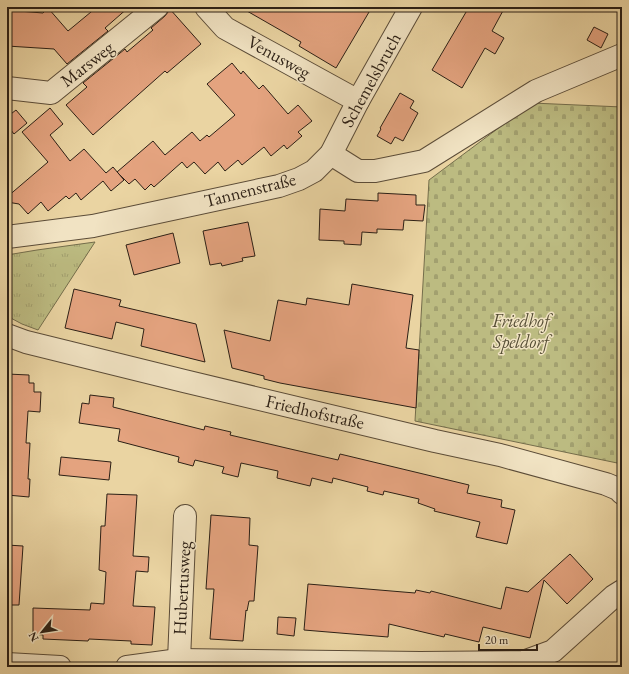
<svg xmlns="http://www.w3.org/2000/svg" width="629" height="674" viewBox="0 0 629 674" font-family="'EB Garamond',serif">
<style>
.grass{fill:url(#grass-tufts);stroke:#746d4b}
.cemetery{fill:url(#cemetery-stones);stroke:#746d4b}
.building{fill:#e4a37f;stroke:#2b1f15}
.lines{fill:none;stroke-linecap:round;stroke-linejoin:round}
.minor-casing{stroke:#5b4c38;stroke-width:24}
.minor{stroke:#f1e3c3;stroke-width:22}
.labels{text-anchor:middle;stroke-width:3;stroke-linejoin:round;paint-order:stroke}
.street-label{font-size:18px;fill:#2b1f15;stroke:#f1e3c3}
.park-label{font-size:18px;font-style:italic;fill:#564e35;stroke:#f1e3c3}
</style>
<defs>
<pattern id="grass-tufts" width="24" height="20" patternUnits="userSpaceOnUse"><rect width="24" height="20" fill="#bcbb81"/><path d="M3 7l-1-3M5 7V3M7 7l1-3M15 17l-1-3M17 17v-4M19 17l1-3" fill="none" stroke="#a2a06f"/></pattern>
<pattern id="cemetery-stones" width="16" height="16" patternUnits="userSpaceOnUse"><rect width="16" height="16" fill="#bcbb81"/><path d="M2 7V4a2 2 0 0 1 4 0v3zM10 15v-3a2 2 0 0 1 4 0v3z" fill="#a2a06f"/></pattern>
</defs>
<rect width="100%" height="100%" fill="#ead4a2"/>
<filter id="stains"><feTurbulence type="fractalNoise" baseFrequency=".005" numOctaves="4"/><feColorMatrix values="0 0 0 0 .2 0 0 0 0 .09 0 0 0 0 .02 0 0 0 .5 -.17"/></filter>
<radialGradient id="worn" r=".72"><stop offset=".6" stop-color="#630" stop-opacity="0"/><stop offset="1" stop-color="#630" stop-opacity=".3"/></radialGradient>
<path class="grass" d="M95,242L38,330L22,324L7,316V255L37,250Z"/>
<path class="cemetery" d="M532,103L622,107V464L415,421L429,180Z"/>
<g class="building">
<path d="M97,7H129L105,28L108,31L67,64L54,49L7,46V10L43,13L48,8L68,31Z"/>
<path d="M240,7H372L336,68L299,46L301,42Z"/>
<path d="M469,7H505L492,31L504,38L495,54L485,48L462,88L432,70Z"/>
<path d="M169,8L201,44L167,73L165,71L93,135L66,105L87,87L83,83L125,49L127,52L153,30L151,28L165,16L168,12Z"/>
<path d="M594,27L608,34L601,48L587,40Z"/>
<path d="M232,63L241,74L243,71L259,89L263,85L288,114L298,105L312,121L298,132L302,136L287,149L284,145L271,156L264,147L242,165L238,160L225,171L218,162L205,174L194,162L187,168L182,162L154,187L151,184L145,190L135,179L129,184L117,172L153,141L165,155L192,132L200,141L207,135L209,137L235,115L207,84Z"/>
<path d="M400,93L414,101L410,108L418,113L403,141L395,137L391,144L377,136L381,129L380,128Z"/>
<path d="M50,108L63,124L50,135L70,161L84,149L106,173L113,167L124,180L111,191L103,181L81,200L76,193L69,199L66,196L48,211L41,202L28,214L19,204L7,202V197L48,162L22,132Z"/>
<path d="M16,110L27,123L14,134L7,125V117Z"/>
<path d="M378,193L416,195V205H425L423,221L404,220L403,230L377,229V233L362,232L361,245L344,244V241L319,240L320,209L345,211L346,199L378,201Z"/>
<path d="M248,222L255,256L242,258L243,261L222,266L221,263L210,265L203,231Z"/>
<path d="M173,233L180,263L134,275L126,245Z"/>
<path d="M352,284L413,295L406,348L419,350L416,408L280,383L264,379V376L232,368L224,330L270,341L278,300L306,305L307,298L349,305Z"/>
<path d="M74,289L121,300L119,306L196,324L205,362L141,346L144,329L116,322L112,339L65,328Z"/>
<path d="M7,374L29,375V383H34V392H41L40,412L28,411L26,443H30L28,479H30L29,497L7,495Z"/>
<path d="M90,395L114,398L113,407L204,430L205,426L231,432L230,435L338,460L340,454L469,485L467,493L502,500L501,507L515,510L507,544L476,537L480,522L434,511L435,509L418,503L419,499L384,491L383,495L367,491L368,487L333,478L332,483L312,478L310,486L277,478L278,471L241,463L238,477L222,473L224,467L195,460L193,466L178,462L179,457L118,441L120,429L79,423L82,403L89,404Z"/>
<path d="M61,457L111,462L109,480L59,475Z"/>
<path d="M107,494L137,495L133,556L149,557L148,572L136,571L133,606L155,607L152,645L131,644V641L89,639L88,641L43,639V635L33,634V608L90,610L91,603L104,604L106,572L99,570L101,526H105Z"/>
<path d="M211,515L250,518L249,545L258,546L254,601H249L247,611L246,610L243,641L210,639L214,589H206Z"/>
<path d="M7,545L23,546L19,605H7Z"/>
<path d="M570,554L593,579L567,604L544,580L530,638L483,627L479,642L445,634L444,637L389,624L388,637L304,630L308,584L415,593L416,590L430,593L431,591L501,609L506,587L528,592Z"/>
<path d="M278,617L296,618L294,636L277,634Z"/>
</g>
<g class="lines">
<g class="minor-casing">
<g id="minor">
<path d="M206,7L225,28L358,101"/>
<path d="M7,88L51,93L157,7"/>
<path d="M331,154L358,171H375L424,161L536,91L622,55"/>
<path d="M7,237L93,226L279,186L299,179L314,171L331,154L358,101L411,7"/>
<path d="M7,335L26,342L184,381L435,441L500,455L606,484L618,489L622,493"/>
<path d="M179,660L185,516"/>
<path d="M7,664L60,667"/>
<path d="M127,667L179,660L420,663L523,662L553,651L614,596L622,591"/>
</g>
</g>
<use href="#minor" class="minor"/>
</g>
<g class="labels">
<g class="street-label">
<text transform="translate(279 57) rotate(29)" y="6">Venusweg</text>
<text transform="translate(87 64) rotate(-38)" y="6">Marsweg</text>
<text transform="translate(371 80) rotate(-61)" y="6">Schemelsbruch</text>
<text transform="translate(250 190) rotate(-14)" y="6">Tannenstraße</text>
<text transform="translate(315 412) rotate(13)" y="6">Friedhofstraße</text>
<text transform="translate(182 588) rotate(-87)" y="6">Hubertusweg</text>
</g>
<g class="park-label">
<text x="521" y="327">Friedhof<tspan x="521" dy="21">Speldorf</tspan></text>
</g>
</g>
<rect width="629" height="674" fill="none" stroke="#ead4a2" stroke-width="24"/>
<rect x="8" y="8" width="613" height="658" fill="none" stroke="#2b1f15" stroke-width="2"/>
<rect x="12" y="12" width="605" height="650" fill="none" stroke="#2b1f15"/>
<g transform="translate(42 632) rotate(240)" stroke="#f1e3c3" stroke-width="3" paint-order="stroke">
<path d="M0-3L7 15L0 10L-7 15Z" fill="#2b1f15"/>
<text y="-6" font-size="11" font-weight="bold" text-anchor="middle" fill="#2b1f15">N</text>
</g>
<path d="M479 644v6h58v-6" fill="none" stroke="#2b1f15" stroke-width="2"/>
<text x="485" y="644" font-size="12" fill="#2b1f15" stroke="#f1e3c3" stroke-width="3" paint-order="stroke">20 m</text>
<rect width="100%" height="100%" filter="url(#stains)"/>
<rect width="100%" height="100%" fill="url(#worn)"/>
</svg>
